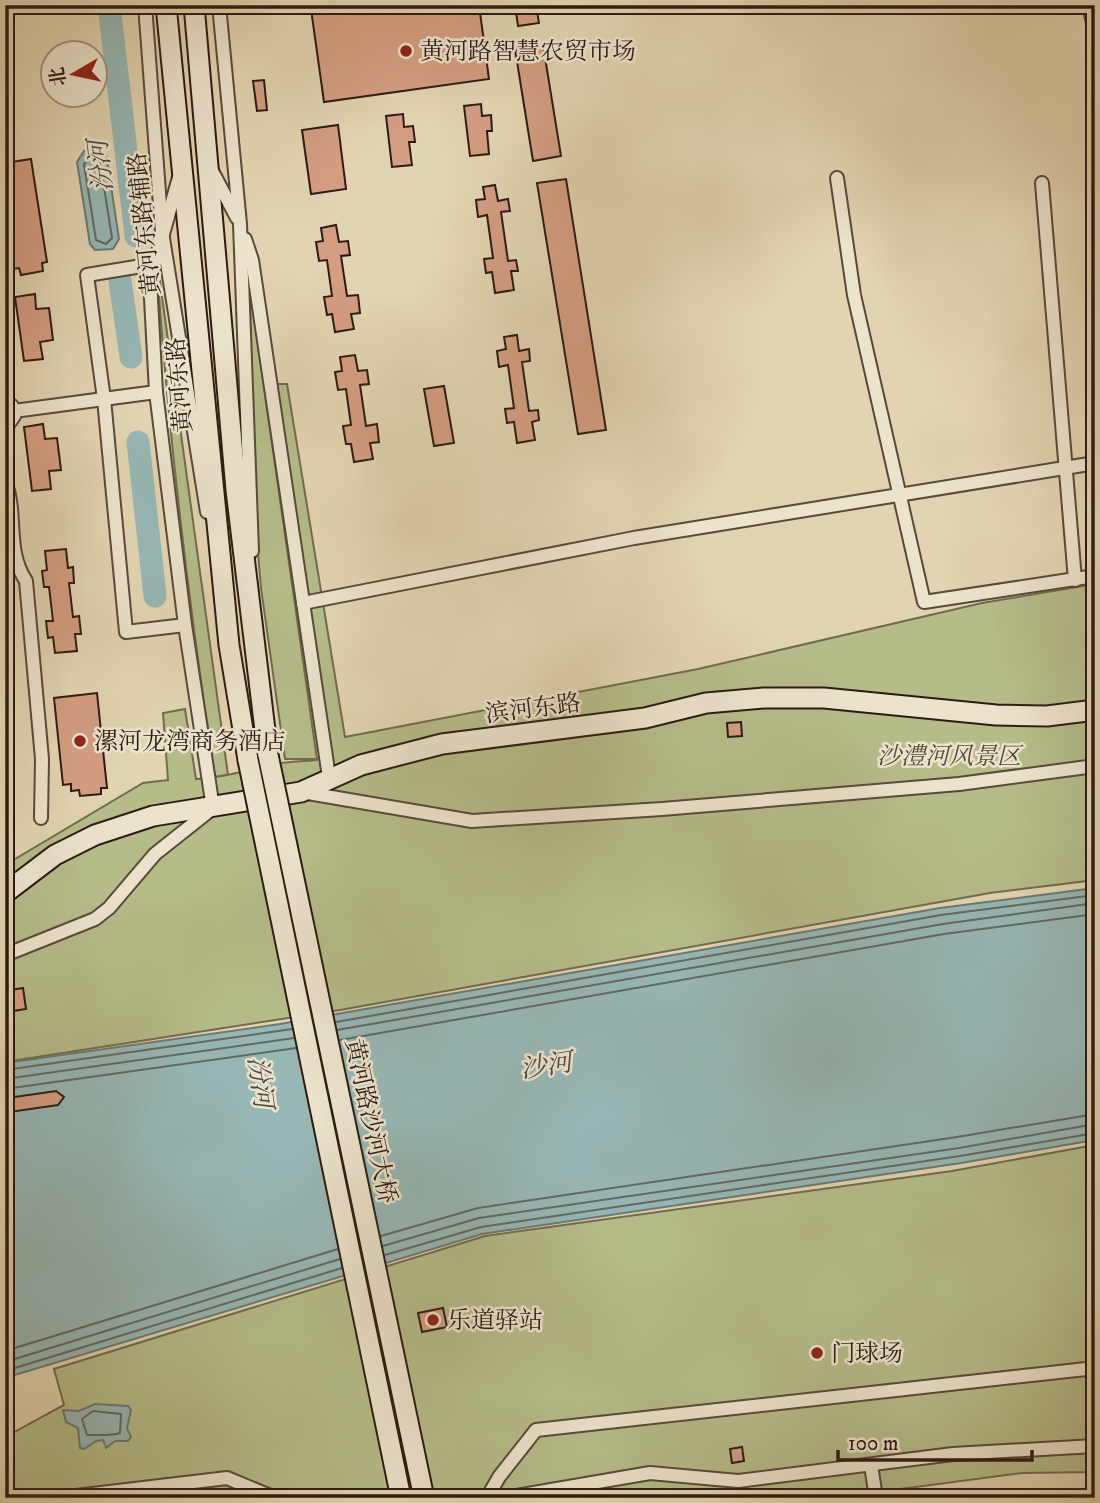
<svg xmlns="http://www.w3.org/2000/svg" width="1100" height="1503" viewBox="0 0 1100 1503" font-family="'IM FELL DW Pica','Noto Serif SC',serif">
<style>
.green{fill:#b5bc8a;stroke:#716c4e;stroke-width:2}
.water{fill:#97b7b5;stroke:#6d7974;stroke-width:2}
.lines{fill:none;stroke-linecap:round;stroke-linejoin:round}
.shore{stroke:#626964;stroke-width:2}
.river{stroke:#97b7b5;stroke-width:23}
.building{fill:#d49d82;stroke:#2d1b13;stroke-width:2}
.street-casing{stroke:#5a493a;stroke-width:16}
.secondary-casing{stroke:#2d1b13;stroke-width:23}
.street{stroke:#ece3cc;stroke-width:12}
.secondary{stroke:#ece3cc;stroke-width:19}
.secondary-bridge-casing{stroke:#2d1b13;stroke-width:23;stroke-linecap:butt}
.secondary-bridge{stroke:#ece3cc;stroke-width:19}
.poi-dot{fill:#8f2418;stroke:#ece3cc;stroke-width:2.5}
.labels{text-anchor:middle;stroke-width:5;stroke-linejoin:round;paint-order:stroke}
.poi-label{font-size:24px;fill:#2d1b13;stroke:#ece3cc;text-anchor:start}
.street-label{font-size:24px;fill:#2d1b13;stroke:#ece3cc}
.park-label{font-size:24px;font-style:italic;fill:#564b37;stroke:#ece3cc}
.water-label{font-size:26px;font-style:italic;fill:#4d4a44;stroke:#ece3cc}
</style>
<rect width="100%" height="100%" fill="#e2d4b1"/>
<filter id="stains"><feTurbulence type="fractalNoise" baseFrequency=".00286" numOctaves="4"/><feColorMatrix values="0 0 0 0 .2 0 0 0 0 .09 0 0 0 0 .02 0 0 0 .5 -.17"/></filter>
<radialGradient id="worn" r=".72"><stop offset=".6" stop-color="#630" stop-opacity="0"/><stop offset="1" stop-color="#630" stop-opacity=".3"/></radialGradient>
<g class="green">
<path d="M244,272L248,275L317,759H285L261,588L253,495Z"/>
<path d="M160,282L228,775L215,777C190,613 170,449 158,284Z"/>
<path d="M274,384H287L345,737L698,669L982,603L1095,584V880L990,893L340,1010L5,1062V865L143,783L168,780L163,713L185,709L196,779C229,778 258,765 290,762C305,760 315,762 329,757Z"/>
<path d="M1095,1145V1472L1022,1473L832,1498H5V1437L64,1405L54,1369L485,1236L952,1171Z"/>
</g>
<g class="water">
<path d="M90,149L103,152L107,159L119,239L113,249L95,250L90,244L77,162L84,151Z"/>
<path d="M1095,888V1140L961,1163L482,1234L5,1378V1063L280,1024L940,908Z"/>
<path d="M95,1404L128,1406L131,1410L127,1428L131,1437L128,1441H115L106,1448L103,1440L96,1441L84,1449L80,1448L78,1428L66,1422L63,1410L79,1411Z"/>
</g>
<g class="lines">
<g class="shore">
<path d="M92,156L100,162L112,238L106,244L96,240L84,164Z"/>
<path d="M336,1022L941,915L1095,895"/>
<path d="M337,1030L943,924L1095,903"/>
<path d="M340,1040L944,934L1095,914"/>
<path d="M5,1070L292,1029"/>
<path d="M5,1079L294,1038"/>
<path d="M5,1089L296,1048"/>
<path d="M381,1236L478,1208L957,1137L1095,1114"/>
<path d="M383,1246L479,1218L959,1148L1095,1124"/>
<path d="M385,1255L481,1227L960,1156L1095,1133"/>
<path d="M5,1351L338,1249"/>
<path d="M5,1362L340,1259"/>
<path d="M5,1371L342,1268"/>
<path d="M93,1411L121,1414L120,1433C110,1436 97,1435 87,1435L82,1419Z"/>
</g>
<g class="river">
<path d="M109,5L136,236"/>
<path d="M120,281L131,357"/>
<path d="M138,442L155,596"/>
</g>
</g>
<g class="building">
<path d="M339,5H479L489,79L324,102L311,9Z"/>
<path d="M515,5H536L539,23L518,26Z"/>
<path d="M543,45L561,156L533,161L515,49Z"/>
<path d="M264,80L267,110L257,111L253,81Z"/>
<path d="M481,104L482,116L491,115L492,131H487L489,154L470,156L464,106Z"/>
<path d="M403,114L404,127L413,126L415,142H409L412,165L392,167L386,116Z"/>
<path d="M338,125L346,189L311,194L302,130Z"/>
<path d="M31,159L47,262L42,263L43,271L21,275L19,268L5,270V163Z"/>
<path d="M566,179L606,430L578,434L537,183Z"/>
<path d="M495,185L498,201L508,199L510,211L501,212L508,261L516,260L518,271H511L514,290L495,293L492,272L486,273L484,259L493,258L487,215L478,217L476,200L485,199L483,187Z"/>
<path d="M336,225L339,242L348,241L350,255L341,256L347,296L358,295L360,313L351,314L354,329L335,332L332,314L327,315L324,297L332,296L327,260L319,261L316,242L323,241L321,228Z"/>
<path d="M35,294L36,309L49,308L53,340L40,342L43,359L24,361L15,297Z"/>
<path d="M517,335L519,351L529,349L530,361L522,362L529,411L538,410L539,420L532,422L535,440L517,443L514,422L507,423L505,409L514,408L508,365L499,367L497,351L506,349L504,337Z"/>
<path d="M355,355L358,371L367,370L369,384L360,385L366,426L377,424L379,442L370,443L373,459L354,462L351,444H346L343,426L351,425L346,389L338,390L335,372L342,371L340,357Z"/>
<path d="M444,386L454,443L434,446L424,389Z"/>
<path d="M43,424L45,439L57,438L61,470L49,471L51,489L32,491L24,427Z"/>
<path d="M66,549L68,568L73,567L74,583H69L73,617L79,616L81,634H75L77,651L55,653L53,637L48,638L46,621H53L49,587H44L42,571L47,570L45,551Z"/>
<path d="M97,693L107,788H101V794L80,796L79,790L71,791V784L63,785L54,698Z"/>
<path d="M741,722L742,736L728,737L727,723Z"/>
<path d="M23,988L26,1009L7,1012L5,991Z"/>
<path d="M56,1091L64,1097L58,1105L10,1112L7,1098Z"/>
<path d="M443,1308L447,1327L422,1332L418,1313Z"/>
<path d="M742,1447L744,1461L732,1463L730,1449Z"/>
</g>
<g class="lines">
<g class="street-casing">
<g id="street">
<path d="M145,5L162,232L207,512"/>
<path d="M219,5L240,224L252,551"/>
<path d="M1089,5L1095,32"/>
<path d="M211,169L237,218"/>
<path d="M837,178L854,295L924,602L1095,576"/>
<path d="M1042,183L1075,580"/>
<path d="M245,239L252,260L329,777"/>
<path d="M154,264L87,275L104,399L126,632L185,625"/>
<path d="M5,400L12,406L14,416L5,429"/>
<path d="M14,411L156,392"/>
<path d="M5,481C18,515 5,549 26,581L42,759L41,818"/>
<path d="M303,603L634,538L1095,463"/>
<path d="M302,792L472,821L662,809L959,784L1095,766"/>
<path d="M5,955L95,919L109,908L155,854L213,808L185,625L156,392L150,280L180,174"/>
<path d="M871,1465L876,1498"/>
<path d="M59,1498L227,1478L275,1498"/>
<path d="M487,1498L499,1477L536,1430L1095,1368"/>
<path d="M504,1498L650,1473L738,1481L953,1454L1095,1446"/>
</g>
</g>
<g class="secondary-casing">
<g id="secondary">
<path d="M166,5L229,645L248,760"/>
<path d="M194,5L236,490L268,755"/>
<path d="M5,893L55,855L95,835L153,816L301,792L361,765L442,744L645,718L706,703L764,698H824L996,715L1047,716L1095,710"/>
</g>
</g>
<use href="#street" class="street"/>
<use href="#secondary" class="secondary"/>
<g class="secondary-bridge-casing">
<g id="secondary-bridge">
<path d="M268,755L424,1498"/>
<path d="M248,760L401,1498"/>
</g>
</g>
<use href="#secondary-bridge" class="secondary-bridge"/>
</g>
<g class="poi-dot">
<circle cx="406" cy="51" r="7"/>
<circle cx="80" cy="741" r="7"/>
<circle cx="433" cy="1320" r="7"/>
<circle cx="817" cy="1353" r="7"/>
</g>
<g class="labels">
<g class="poi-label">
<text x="420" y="59">黄河路智慧农贸市场</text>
<text x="94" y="749">漯河龙湾商务酒店</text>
<text x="447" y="1328">乐道驿站</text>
<text x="831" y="1361">门球场</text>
</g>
<g class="street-label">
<text transform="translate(144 224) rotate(-96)" y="8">黄河东路辅路</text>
<text transform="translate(179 385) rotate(-95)" y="8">黄河东路</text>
<text transform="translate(533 708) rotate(-7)" y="8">滨河东路</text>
<text transform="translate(371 1121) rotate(78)" y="8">黄河路沙河大桥</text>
</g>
<g class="park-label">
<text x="949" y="764">沙澧河风景区</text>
</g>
<g class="water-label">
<text transform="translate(100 166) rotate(-97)" y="9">汾河</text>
<text transform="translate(546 1065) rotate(-9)" y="9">沙河</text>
<text transform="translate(261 1082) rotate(82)" y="9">汾河</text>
</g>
</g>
<rect width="1100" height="1503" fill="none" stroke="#e2d4b1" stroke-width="28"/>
<rect x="7" y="7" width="1086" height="1489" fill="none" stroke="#2d1b13" stroke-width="3.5"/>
<rect x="14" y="14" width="1072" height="1475" fill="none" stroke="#2d1b13" stroke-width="2"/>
<g transform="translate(74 74) rotate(261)"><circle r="33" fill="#ece3cc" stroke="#a09382" stroke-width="2"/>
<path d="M0-5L12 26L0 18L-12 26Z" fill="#8f2418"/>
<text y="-10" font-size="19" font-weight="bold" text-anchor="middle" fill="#2d1b13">北</text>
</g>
<path d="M838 1450v10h194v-10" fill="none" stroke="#2d1b13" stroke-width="3.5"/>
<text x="848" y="1450" font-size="21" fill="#2d1b13" stroke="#ece3cc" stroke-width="5" paint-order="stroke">100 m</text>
<rect width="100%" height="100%" filter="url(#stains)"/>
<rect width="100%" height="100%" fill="url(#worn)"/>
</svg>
